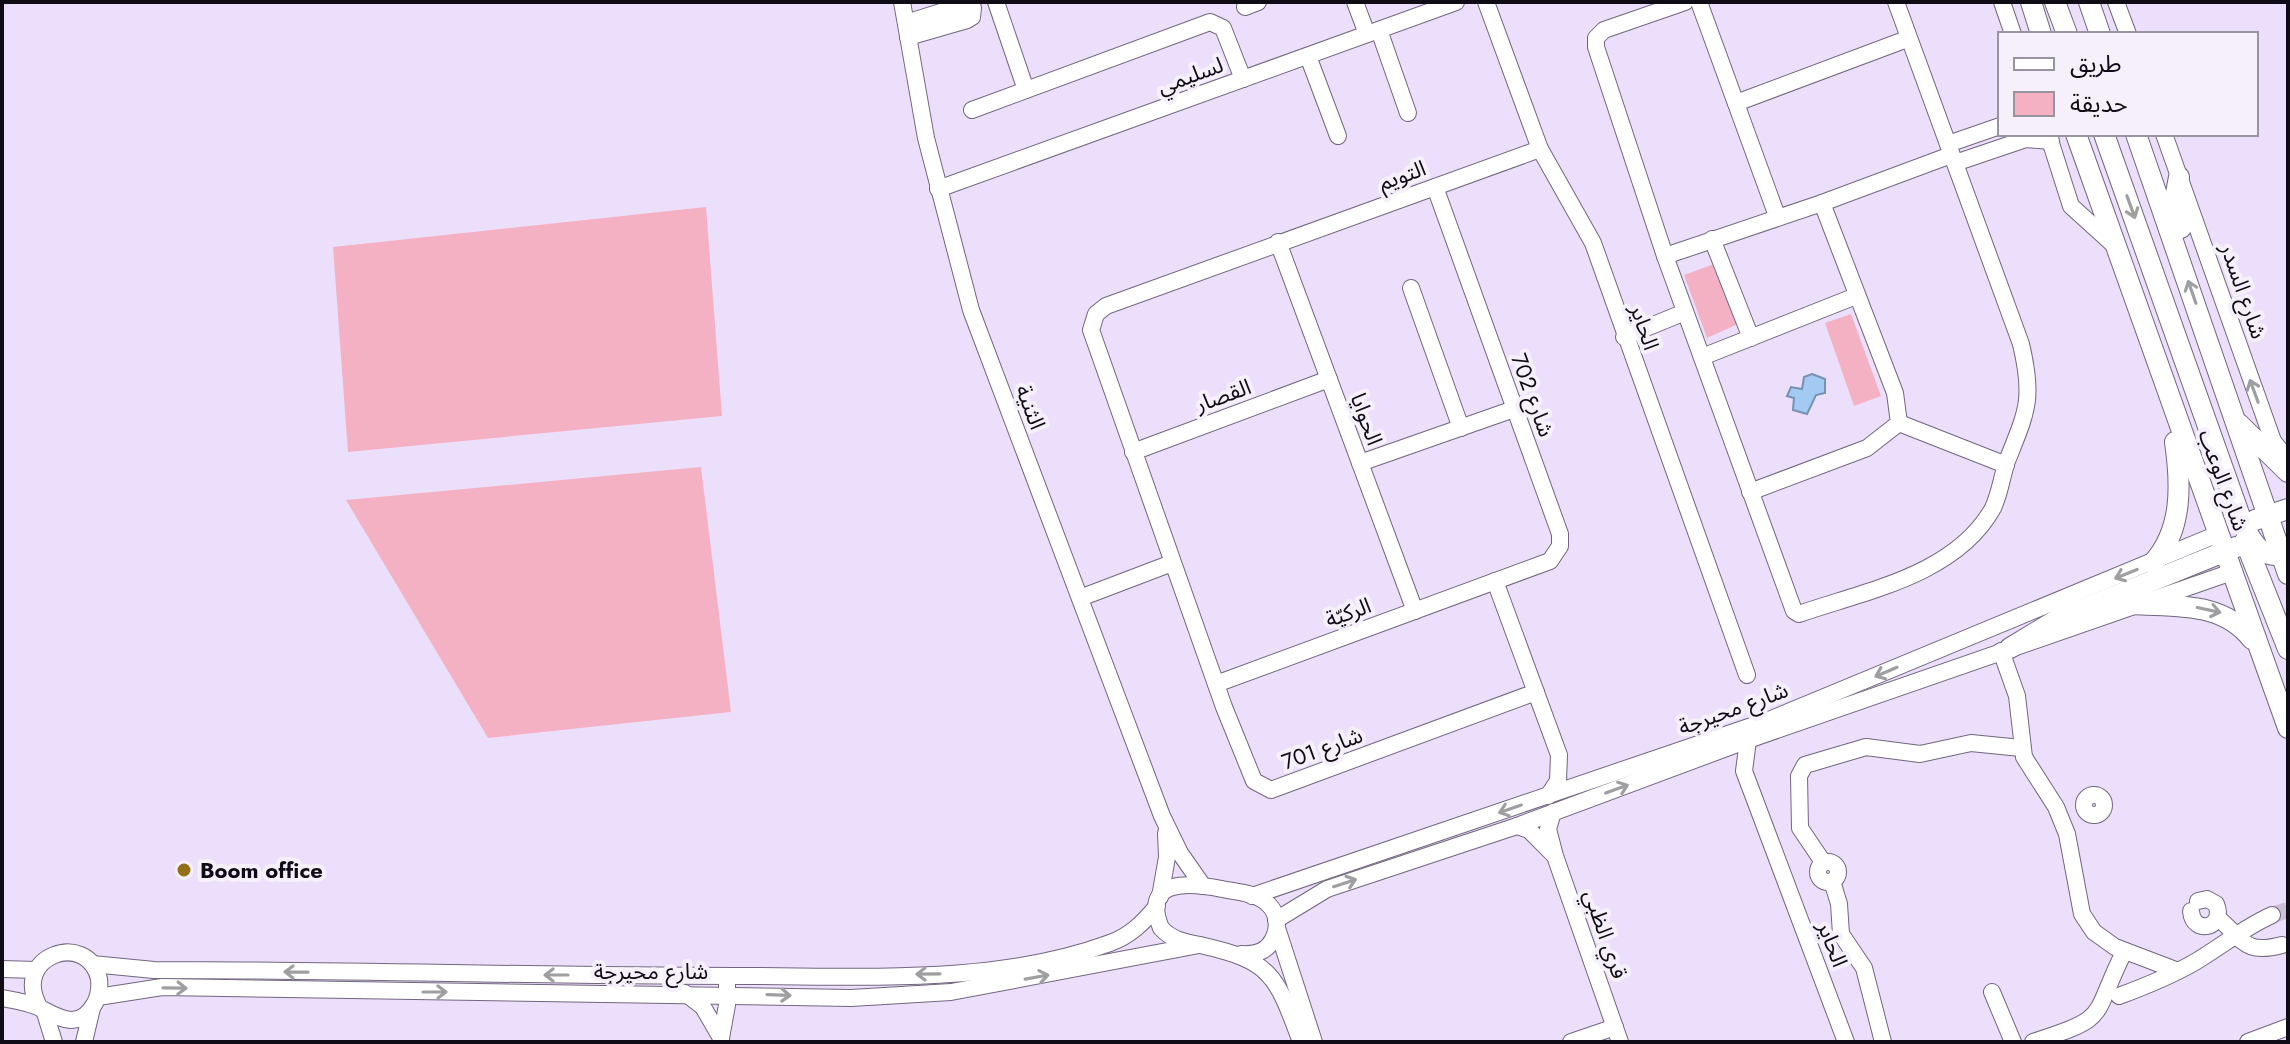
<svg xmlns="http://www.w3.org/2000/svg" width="2290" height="1044" viewBox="0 0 2290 1044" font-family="Jost,'Noto Sans Arabic',sans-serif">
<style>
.green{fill:#f5b1c4}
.water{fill:#a3caf3;stroke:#7791b0;stroke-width:2}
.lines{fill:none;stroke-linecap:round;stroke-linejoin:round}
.minor-tunnel{stroke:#cbbfd9;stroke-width:16;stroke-dasharray:16 8;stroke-linecap:butt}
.minor-casing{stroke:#71667f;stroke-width:18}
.major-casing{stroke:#71667f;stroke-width:22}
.minor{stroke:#fff;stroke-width:16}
.major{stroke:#fff;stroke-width:20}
.oneway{stroke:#9f9ea1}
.poi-dot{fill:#927017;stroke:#f5f0fc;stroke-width:3}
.labels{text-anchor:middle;stroke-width:8;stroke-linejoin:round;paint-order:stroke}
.street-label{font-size:22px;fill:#100c15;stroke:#f5f0fc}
.poi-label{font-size:22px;font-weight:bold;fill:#100c15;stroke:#f5f0fc;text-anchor:start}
</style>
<rect width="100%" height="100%" fill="#ecdffc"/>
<g class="green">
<path d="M706,207L722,416L348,452L333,247Z"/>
<path d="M1717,263L1738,324L1707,338L1684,275Z"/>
<path d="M1851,314L1881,396L1854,406L1825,323Z"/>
<path d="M701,467L731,712L488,738L346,500Z"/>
</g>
<path class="water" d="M1812,374L1825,379V393L1816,395L1807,414L1793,410L1794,398L1787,396L1791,387L1802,389L1804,377Z"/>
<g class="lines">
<path class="minor-tunnel" d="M2272,915L2288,910"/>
<g class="minor-casing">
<g id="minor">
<path d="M902,2L926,138L971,310L1162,816L1180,853L1203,886"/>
<path d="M996,2L1026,90"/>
<path d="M1355,2L1367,34"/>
<path d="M1486,2L1540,149L1593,243L1747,675"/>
<path d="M1685,2L1604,30L1596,38V47L1665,256L1794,611L1799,614C1865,591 1956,575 1993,508C2000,493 2002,476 2007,461C2027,411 2034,399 2021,344L1896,2"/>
<path d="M1699,2L1777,216"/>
<path d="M2002,2L2013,34"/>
<path d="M2116,2L2128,34"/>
<path d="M1245,7L1258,2"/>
<path d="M906,23L966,4L973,8L972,17L967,20L908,37"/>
<path d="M1379,30L1408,113"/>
<path d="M1308,56L1338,136"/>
<path d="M1736,103L1907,39"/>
<path d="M972,110L1210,22L1223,28L1243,79"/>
<path d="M2048,134L2071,206L2114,245"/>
<path d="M2164,134L2273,441L2288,460"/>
<path d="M1948,144L2000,126"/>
<path d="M1955,163L2026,139L2051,141"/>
<path d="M938,189L1456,2"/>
<path d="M1712,239L1751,338"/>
<path d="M1278,242L1415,611"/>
<path d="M1665,256L1822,203"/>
<path d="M1411,288L1461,428"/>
<path d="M1624,337L1685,312"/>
<path d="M1702,357L1856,296"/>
<path d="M1899,423L2006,465"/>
<path d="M1133,452L1329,379"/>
<path d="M1360,463L1514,409"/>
<path d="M1750,492L1867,448L1899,423L1895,393L1822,203L1951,155"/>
<path d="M1495,581L1559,755L1558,781L1548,796"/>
<path d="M1080,598L1172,563"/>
<path d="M2001,651L2017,696L2024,757L2056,807L2067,834L2082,914L2094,932L2115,947L2178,971"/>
<path d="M1216,684L1550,561L1560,546V534L1435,187"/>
<path d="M1536,692L1271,790L1254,781L1224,707L1091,330L1096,314L1106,306L1540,149"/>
<path d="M1748,740L1744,771L1846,1042"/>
<circle cx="2094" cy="805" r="10"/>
<path d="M1553,812L1548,829L1555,856L1620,1042"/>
<path d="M1517,826L1529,830L1554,855"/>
<circle cx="1828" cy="872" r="10"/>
<path d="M1823,862L1800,828L1799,776L1805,765L1866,747L1920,754L1971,743L2021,748"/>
<path d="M1832,881L1839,904L1841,934L1864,968L1883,1042"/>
<path d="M1252,896L1769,720L2218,534"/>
<path d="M1160,897L1167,857L1166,833"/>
<path d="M2191,911C2193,936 2226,928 2216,904L2207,899L2198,901"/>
<path d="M2218,918C2244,940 2244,955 2282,945"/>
<path d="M1276,920L1327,889L1517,826L1748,740L2232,572"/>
<path d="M1277,928L1314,1042"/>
<path d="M1241,954C1254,955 1267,952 1273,939C1279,928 1278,914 1269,905C1258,893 1237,892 1222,889C1192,883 1140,877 1161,928C1172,940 1184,942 1200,945C1272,961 1276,975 1301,1042"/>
<path d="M92,964L154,970C351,970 548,976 745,976C865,976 996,985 1110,943C1130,936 1144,922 1157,906"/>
<path d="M2,969L36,970"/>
<path d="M1992,992L2013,1042"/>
<path d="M685,993L703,1007L721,1038"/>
<path d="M2119,996C2146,986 2171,976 2195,962C2222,946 2243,928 2272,915"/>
<path d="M98,997L162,987L851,998L951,992L1199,945"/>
<path d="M2,998C13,1000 27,1002 38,1007C58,1017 79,1032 95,1003C99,995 100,988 99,979C88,929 9,956 40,1008"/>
<path d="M45,1013L54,1042"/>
<path d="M721,1038L727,1005V985"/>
<path d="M84,1042L92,1008"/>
<path d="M1571,1042L1615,1027"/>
<path d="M2033,1042C2112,1016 2090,1020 2124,952"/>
<path d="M2248,1042L2288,1027"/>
</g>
</g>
<g class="major-casing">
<g id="major">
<path d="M2031,2L2041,34"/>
<path d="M2055,2L2067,34"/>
<path d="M2089,2L2100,34"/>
<path d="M2076,134L2288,728"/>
<path d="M2104,134L2243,525C2252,541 2259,557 2281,555"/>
<path d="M2136,134L2288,574"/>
<path d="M2179,177L2175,199L2181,228"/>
<path d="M2239,424L2288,472"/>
<path d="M2255,520L2288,509"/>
<path d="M2245,541L2288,649"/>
<path d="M2153,563C2183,530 2181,484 2175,442"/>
<path d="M2132,604C2176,607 2222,601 2252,639"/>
<path d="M2010,648L2058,619L2236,547"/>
</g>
</g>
<use href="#minor" class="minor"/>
<use href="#major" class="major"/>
</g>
<defs><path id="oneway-shaft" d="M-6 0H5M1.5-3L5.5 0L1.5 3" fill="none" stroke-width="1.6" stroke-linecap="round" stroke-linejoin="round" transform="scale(2)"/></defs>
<g class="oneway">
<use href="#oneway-shaft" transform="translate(2131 207) rotate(70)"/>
<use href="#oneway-shaft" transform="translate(2192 292) rotate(-109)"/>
<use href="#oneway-shaft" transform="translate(2254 391) rotate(-110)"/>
<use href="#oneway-shaft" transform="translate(2126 574) rotate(158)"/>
<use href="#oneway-shaft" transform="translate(2209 610) rotate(12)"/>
<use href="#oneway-shaft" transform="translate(1886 672) rotate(157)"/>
<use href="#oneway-shaft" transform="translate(1617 789) rotate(-20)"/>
<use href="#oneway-shaft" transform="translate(1510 809) rotate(161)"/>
<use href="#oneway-shaft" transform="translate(1345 883) rotate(-18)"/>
<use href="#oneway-shaft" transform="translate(296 972) rotate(-179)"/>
<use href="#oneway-shaft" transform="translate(928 974) rotate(179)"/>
<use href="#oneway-shaft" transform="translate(556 975) rotate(-180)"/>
<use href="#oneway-shaft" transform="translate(1037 977) rotate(-10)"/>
<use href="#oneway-shaft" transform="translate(175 988) rotate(1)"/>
<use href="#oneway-shaft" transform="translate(435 992)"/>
<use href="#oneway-shaft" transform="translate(779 995) rotate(2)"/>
</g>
<circle class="poi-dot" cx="184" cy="870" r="8"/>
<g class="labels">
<g class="street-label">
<text transform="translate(1190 75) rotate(-20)" y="8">لسليمي</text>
<text transform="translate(1402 175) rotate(-20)" y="8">التويم</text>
<text transform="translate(2244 291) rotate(71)" y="8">شارع السدر</text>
<text transform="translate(1645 327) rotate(71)" y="8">الحاير</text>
<text transform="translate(1223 395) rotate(-20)" y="8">القصار</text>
<text transform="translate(1533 395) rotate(70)" y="8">شارع 702</text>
<text transform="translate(1031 407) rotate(69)" y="8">الثنية</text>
<text transform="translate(1367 419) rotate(70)" y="8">الحوايا</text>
<text transform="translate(2224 480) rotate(70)" y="8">شارع الوعب</text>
<text transform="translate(1348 612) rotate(-20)" y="8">الركيّة</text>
<text transform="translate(1733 708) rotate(-20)" y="8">شارع محيرجة</text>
<text transform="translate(1322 748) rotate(-20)" y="8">شارع 701</text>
<text transform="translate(1606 934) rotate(71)" y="8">قري الظبي</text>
<text transform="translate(1833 944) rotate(69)" y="8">الحاير</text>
<text x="651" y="979">شارع محيرجة</text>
</g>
<g class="poi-label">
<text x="200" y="878">Boom office</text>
</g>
</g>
<rect width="2290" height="1044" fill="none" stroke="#100c15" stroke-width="8"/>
<rect x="1998" y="32" width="260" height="104" fill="#f5f0fc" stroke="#9995a0" stroke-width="2"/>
<rect x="2014" y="58" width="40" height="12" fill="#ffffff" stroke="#9995a0" stroke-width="2"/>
<text x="2070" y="72" font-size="24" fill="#100c15">طريق</text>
<rect x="2014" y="92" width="40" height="24" fill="#f5b1c4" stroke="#9995a0" stroke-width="2"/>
<text x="2070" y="112" font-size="24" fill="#100c15">حديقة</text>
</svg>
